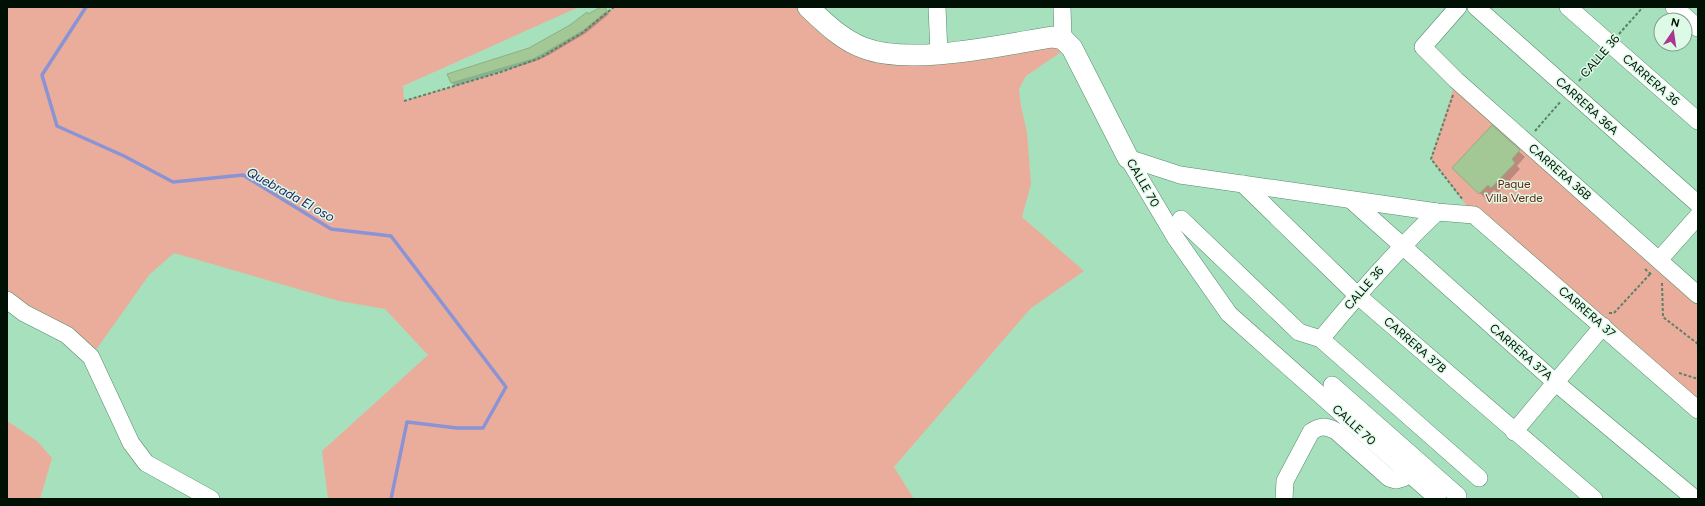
<svg xmlns="http://www.w3.org/2000/svg" width="1705" height="506" viewBox="0 0 1705 506" font-family="Figtree,sans-serif">
<style>
.green{fill:#ebad9b}
.shadow{fill:#0003}
.lines{fill:none;stroke-linecap:round;stroke-linejoin:round}
.stream{stroke:#8a94d5;stroke-width:3.5}
.building{fill:#a4c796;stroke:#8eb080}
.minor-casing{stroke:#548b6a;stroke-width:18}
.major-casing{stroke:#548b6a;stroke-width:22}
.path{stroke:#5b8169;stroke-width:2;stroke-dasharray:3 2;stroke-linecap:butt}
.minor{stroke:#fff;stroke-width:17}
.major{stroke:#fff;stroke-width:21}
.labels{text-anchor:middle;stroke-width:3;stroke-linejoin:round;paint-order:stroke}
.street-label{font-size:12px;fill:#001005;stroke:#ddfae7}
.park-label{font-size:12px;fill:#692512;stroke:#ddfae7}
.water-label{font-size:13px;font-style:italic;fill:#22206b;stroke:#ddfae7}
</style>
<rect width="100%" height="100%" fill="#a7e0bc"/>
<g class="green">
<path d="M7,7H579L403,86L404,101L501,72L540,58L582,33L614,7H807L865,48L1010,43L1067,48L1026,76L1019,89L1021,106L1027,132L1031,184L1022,217L1084,271L1030,309L894,467L914,499H328L322,451L428,355L385,309L339,301L174,253L149,275L91,357L7,299Z"/>
<path d="M1456,80L1698,295V410L1474,215L1431,159Z"/>
<path d="M7,421L37,441L52,458L40,499H7Z"/>
</g>
<g class="shadow">
<path d="M603,7L609,14L586,33L549,55L536,61L455,86L452,83L449,74L529,49Z"/>
<path d="M1492,127L1525,157L1517,166L1520,169L1498,193L1494,190L1486,199L1459,173Z"/>
</g>
<g class="lines">
<path class="stream" d="M86,7L42,75L57,126L124,156L173,182L243,175L331,229L391,236L506,387L483,428H457L407,422L391,499"/>
</g>
<g class="building">
<path d="M601,7H605L607,11L584,30L546,52L533,59L451,83L447,74L529,48L570,25L587,12L588,14Z"/>
<path d="M1492,125L1520,150L1512,159L1515,163L1491,188L1488,185L1479,194L1452,168Z"/>
</g>
<g class="lines">
<g class="minor-casing">
<g id="minor">
<path d="M937,7L939,54"/>
<path d="M1062,7L1063,39"/>
<path d="M1458,7L1423,47L1456,80L1698,295"/>
<path d="M1476,7L1698,204"/>
<path d="M1568,7L1698,121"/>
<path d="M1674,7L1698,28"/>
<path d="M1128,158L1180,175L1437,212L1474,215L1698,410"/>
<path d="M1128,158L1175,237L1229,314L1438,499"/>
<path d="M1243,184L1357,295L1594,499"/>
<path d="M1351,200L1555,382L1695,499"/>
<path d="M1181,219L1299,332L1321,339L1479,478"/>
<path d="M1659,260L1698,216"/>
<path d="M7,300L24,313L67,335L91,357L131,443L146,463L211,499"/>
<path d="M1321,339C1358,294 1395,252 1437,212"/>
<path d="M1332,385L1458,496"/>
<path d="M1514,432L1603,326"/>
<path d="M1284,499L1285,481L1311,432C1321,425 1326,426 1336,431L1389,478L1396,480L1403,478V468"/>
</g>
</g>
<g class="major-casing">
<path id="major" d="M808,7C825,23 842,40 864,48C911,66 1002,45 1052,37L1063,39L1072,48L1128,158"/>
</g>
<g class="path">
<path d="M1619,34L1643,7"/>
<path d="M1579,81L1601,55"/>
<path d="M1453,95L1431,159L1463,200"/>
<path d="M404,101L501,72L540,58L582,33L614,7"/>
<path d="M1535,131L1561,101"/>
<path d="M1645,269L1652,275"/>
<path d="M1662,283L1663,317L1698,344"/>
<path d="M1609,313H1614L1651,273"/>
<path d="M1679,373L1698,379"/>
</g>
<use href="#minor" class="minor"/>
<use href="#major" class="major"/>
</g>
<g class="labels">
<g class="street-label">
<text transform="translate(1600 56) rotate(-49)" y="4">CALLE 36</text>
<text transform="translate(1651 80) rotate(41)" y="4">CARRERA 36</text>
<text transform="translate(1587 106) rotate(42)" y="4">CARRERA 36A</text>
<text transform="translate(1560 172) rotate(41)" y="4">CARRERA 36B</text>
<text transform="translate(1143 183) rotate(60)" y="4">CALLE 70</text>
<text transform="translate(1364 288) rotate(-49)" y="4">CALLE 36</text>
<text transform="translate(1587 312) rotate(41)" y="4">CARRERA 37</text>
<text transform="translate(1415 345) rotate(41)" y="4">CARRERA 37B</text>
<text transform="translate(1521 352) rotate(41)" y="4">CARRERA 37A</text>
<text transform="translate(1354 425) rotate(42)" y="4">CALLE 70</text>
</g>
<g class="park-label">
<text x="1514" y="188">Paque<tspan x="1514" dy="14">Villa Verde</tspan></text>
</g>
<g class="water-label">
<text transform="translate(291 194) rotate(29)" y="5">Quebrada El oso</text>
</g>
</g>
<rect width="1705" height="506" fill="none" stroke="#001005" stroke-width="16"/>
<g transform="translate(1673 32) rotate(13)"><circle r="19" fill="#ddfae7" stroke="#859c8d"/>
<path d="M0-3L7 15L0 10L-7 15Z" fill="#a93792"/>
<text y="-6" font-size="11" font-weight="bold" text-anchor="middle" fill="#001005">N</text>
</g>
</svg>
